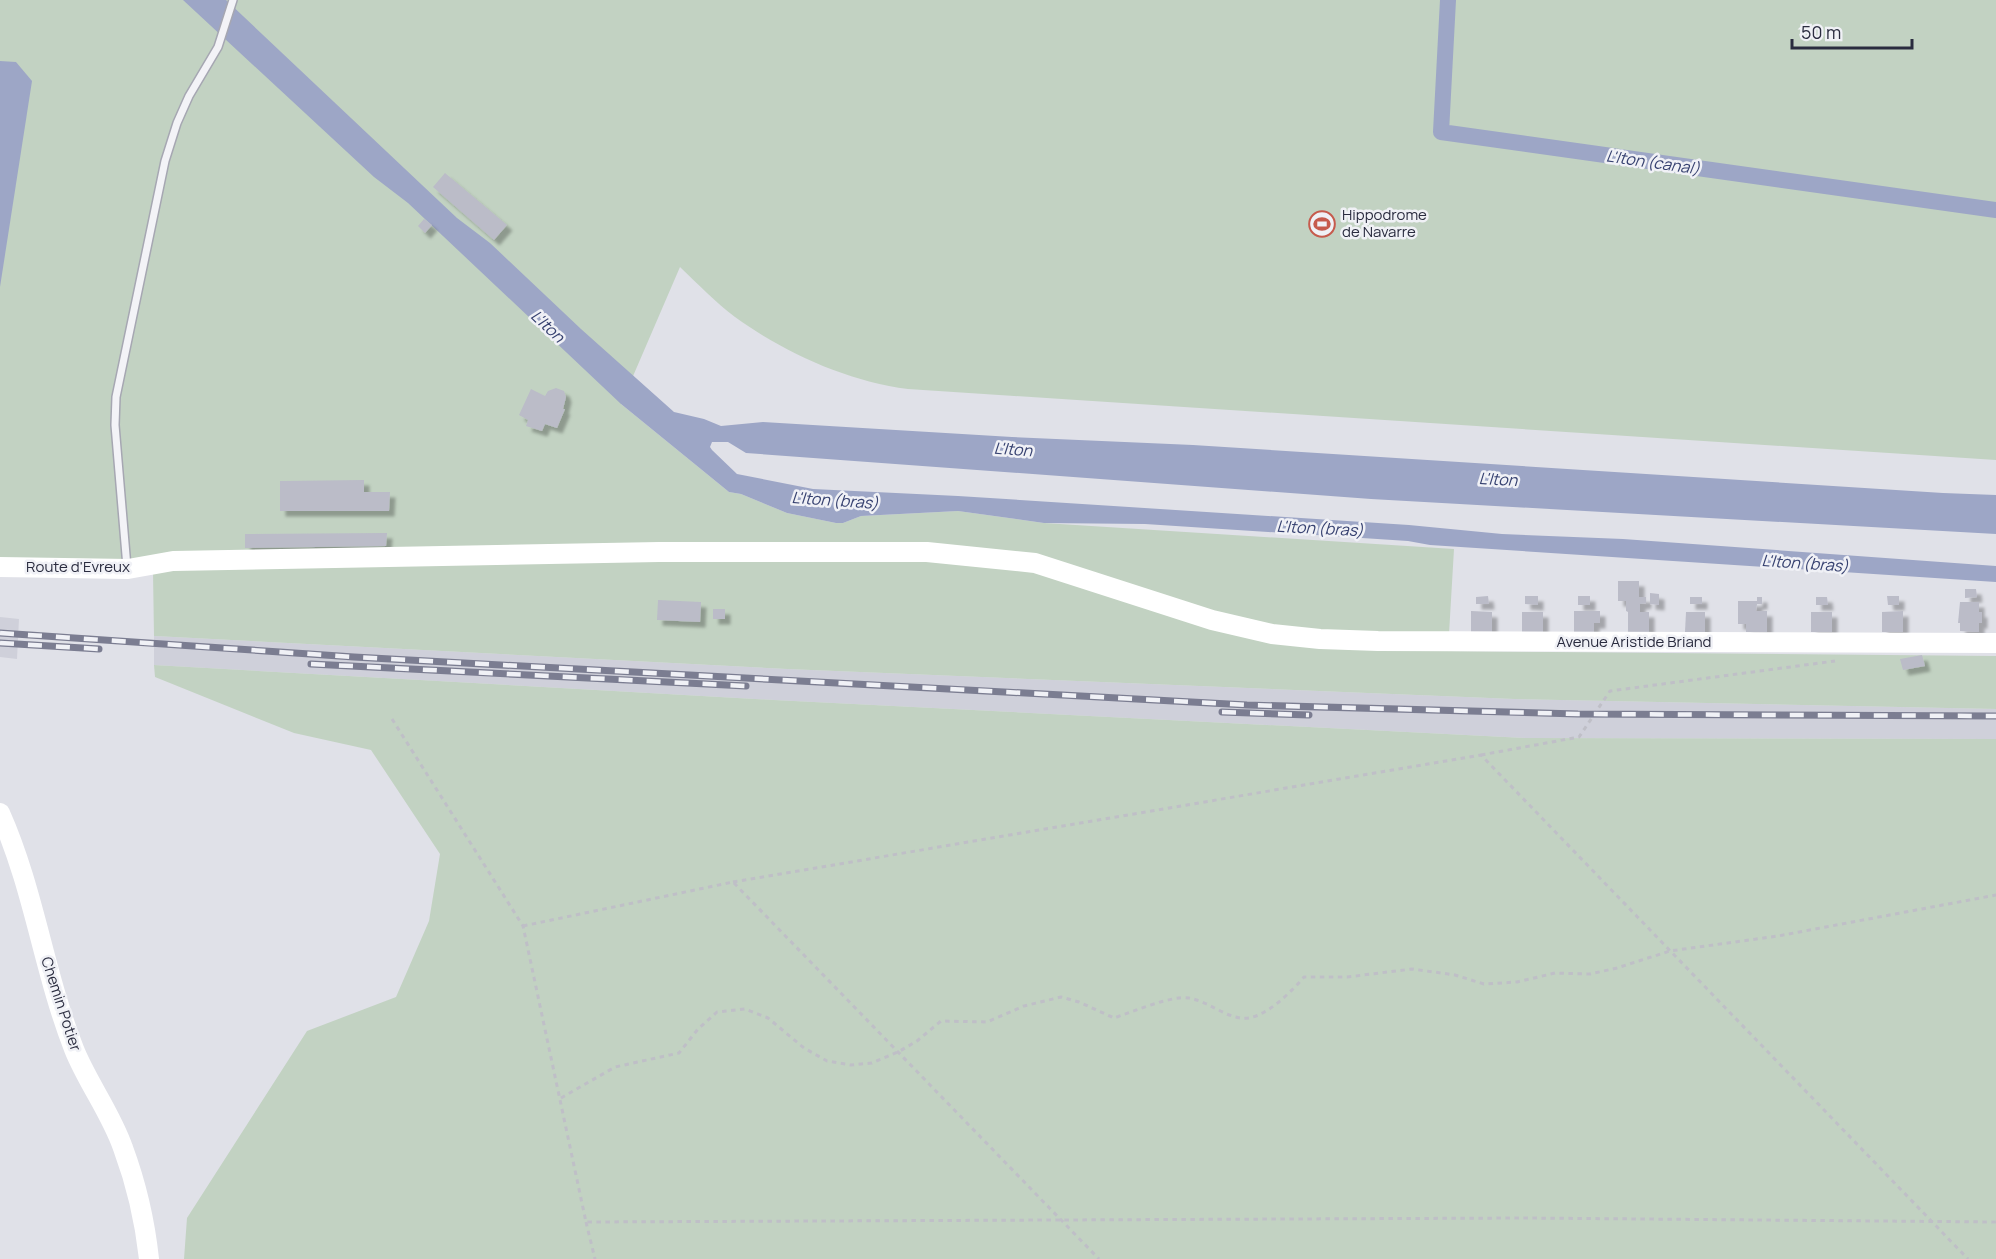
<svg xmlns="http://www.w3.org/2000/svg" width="1996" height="1259" viewBox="0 0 1996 1259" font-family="Manrope,sans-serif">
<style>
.built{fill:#cfd0da}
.green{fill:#c2d2c2}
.water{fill:#9da6c6}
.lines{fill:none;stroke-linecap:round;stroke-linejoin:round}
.canal{stroke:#9da6c6;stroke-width:16}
.building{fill:#bbbcc8;filter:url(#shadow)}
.lane-casing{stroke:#a6a7b2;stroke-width:10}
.path{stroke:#bfbfc7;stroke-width:3;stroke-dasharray:4.5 4.5;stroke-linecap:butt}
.lane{stroke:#f3f3f7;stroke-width:7}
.secondary{stroke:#fff;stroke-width:20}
.rail-casing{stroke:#7b7d91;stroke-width:7}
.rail{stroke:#f0f1f6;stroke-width:4.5;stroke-dasharray:14;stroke-linecap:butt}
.labels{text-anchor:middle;stroke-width:5;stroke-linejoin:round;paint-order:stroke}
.poi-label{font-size:15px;fill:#2a2c3f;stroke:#f0f1f6;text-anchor:start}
.street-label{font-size:15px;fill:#2a2c3f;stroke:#f0f1f6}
.water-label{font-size:16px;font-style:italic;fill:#364170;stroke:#f0f1f6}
</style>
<defs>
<filter id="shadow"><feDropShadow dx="5.5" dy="5.5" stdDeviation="1.5" flood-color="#0004"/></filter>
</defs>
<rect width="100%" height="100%" fill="#e0e1e8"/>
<g class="built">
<path d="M0,617L19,619L17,659L0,657Z"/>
<path d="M154,636L787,669L1514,699L1996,709V739L1525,738L774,700L154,665Z"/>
</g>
<g class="green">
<path d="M0,0H1996V460L908,389C847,381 785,353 735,317C715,302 698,284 680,267L621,404L729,492L741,494L787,513L836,523H843L861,516L958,511L1044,523L1454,549L1448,651L1996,656V709L1514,699L787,669L154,636L153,572L0,564Z"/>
<path d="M154,665L774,700L1525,738L1996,739V1259H184L187,1218L307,1031L396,997L429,921L440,854L371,750L294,733L155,677Z"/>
</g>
<g class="water">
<path d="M183,0H226L457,218L490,243L581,329L674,412L704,419L721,426L763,422L1012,437L1193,445L1943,493L1996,495V534L1371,499L746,453L728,442H712L710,447L712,450L737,474L813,489L958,496L1409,525L1502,534L1623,539L1996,566V582L1430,545L1408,541L1145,524L1044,523L958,511L861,516L843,523H836L787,513L741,494L729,492L621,404L408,203L374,177Z"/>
<path d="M0,61L16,62L32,81L0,287Z"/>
</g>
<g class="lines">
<path class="canal" d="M1448,0L1441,132L1996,210"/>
</g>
<g class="building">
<path d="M445,173L507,225L494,240L433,187Z"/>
<path d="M424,219L432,225L425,233L418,226Z"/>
<path d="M556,388L564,391L566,397L563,409H565L557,428L545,424L542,431L526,426L528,420L519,415L531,389L545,396L548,391Z"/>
<path d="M364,480V492H390L389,511H280V481Z"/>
<path d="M387,533L386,546L245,548V534Z"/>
<path d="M1618,581H1639V597H1646V603L1640,604V612H1649V632H1628V612L1626,611V601H1618Z"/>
<path d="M1965,589H1976L1977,597L1965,598Z"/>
<path d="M1650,593L1659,594V605L1650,604Z"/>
<path d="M1488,596L1489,604H1476V597Z"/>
<path d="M1525,596H1538V605L1525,604Z"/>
<rect x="1578" y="596" width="12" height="9"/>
<path d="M1887,596H1899V605H1888Z"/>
<rect x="1690" y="597" width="12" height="7"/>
<path d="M1757,597H1762V604H1757L1756,611H1767V632H1746V624H1738V601H1757Z"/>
<path d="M1816,597H1827L1828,605H1816Z"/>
<path d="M658,600L701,602L700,622L657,620Z"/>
<path d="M1960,602H1979V612H1982V623H1979V632L1960,631V623H1958Z"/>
<rect x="713" y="609" width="12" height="10"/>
<path d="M1471,611L1492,612V632H1471Z"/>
<path d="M1574,611H1600V623H1594V632H1574Z"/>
<path d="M1903,611V632H1882V612Z"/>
<rect x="1522" y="612" width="21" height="20"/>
<path d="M1686,612H1705V632H1685Z"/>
<rect x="1811" y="612" width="21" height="20"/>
<path d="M1922,655L1925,666L1903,670L1900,659Z"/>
</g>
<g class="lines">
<g class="lane-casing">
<path id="lane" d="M127,567L115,425L116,397L165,161L177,123L189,96L218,47L233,0"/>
</g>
<g class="path">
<path d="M392,719L523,926L586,1222L1525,1218L1996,1222"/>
<path d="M1481,755L1579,737L1610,691L1835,661"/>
<path d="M733,882L1481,755L1968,1259"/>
<path d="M523,926L733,882L1099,1259"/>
<path d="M561,1098L615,1067L679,1053L698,1029L717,1012L745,1009L768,1018L804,1048L827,1061L851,1065L872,1063L898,1052L917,1041L941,1021L987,1022L1024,1006L1061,997L1079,1002L1114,1018C1132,1012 1172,995 1189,998C1207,1001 1222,1015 1240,1018C1262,1022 1291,992 1304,977H1347L1412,969L1455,975L1484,984L1517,982L1555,973L1590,974L1617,968L1670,951L1778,936L1996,895"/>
<path d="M586,1222L595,1259"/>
</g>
<use href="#lane" class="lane"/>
<g class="secondary">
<path d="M0,567L128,569L173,561L659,552H927L1035,563L1212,620L1272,634L1320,639L1378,641L1996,643"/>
<path d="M0,813C34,889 44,973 74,1049C87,1082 111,1113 123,1148C136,1183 145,1222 149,1259"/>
</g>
<g class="rail-casing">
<g id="rail">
<path d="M0,633L354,657L1247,705L1578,714L1996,716"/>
<path d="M0,643L99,649"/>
<path d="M311,664L746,686"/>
<path d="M1222,712L1309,715"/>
</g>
</g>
<use href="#rail" class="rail"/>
</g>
<defs>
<g id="stadium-ring" transform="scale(1.35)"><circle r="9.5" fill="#f0f1f6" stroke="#c65b4d" stroke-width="1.5"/><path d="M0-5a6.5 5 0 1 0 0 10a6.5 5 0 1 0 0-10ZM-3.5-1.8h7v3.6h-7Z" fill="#c65b4d"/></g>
</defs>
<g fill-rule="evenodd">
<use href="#stadium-ring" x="1322" y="224"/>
</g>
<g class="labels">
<g class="poi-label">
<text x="1342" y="220">Hippodrome<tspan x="1342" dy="17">de Navarre</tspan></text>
</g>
<g class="street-label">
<text x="78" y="572">Route d'Evreux</text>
<text x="1634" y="647">Avenue Aristide Briand</text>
<text transform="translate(61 1004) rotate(72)" y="5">Chemin Potier</text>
</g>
<g class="water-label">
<text transform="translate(1653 162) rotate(8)" y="6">L'Iton (canal)</text>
<text transform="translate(548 326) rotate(43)" y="6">L'Iton</text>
<text transform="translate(1013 449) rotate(4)" y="6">L'Iton</text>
<text transform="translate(1498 479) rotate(3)" y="6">L'Iton</text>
<text transform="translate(835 500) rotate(4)" y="6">L'Iton (bras)</text>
<text transform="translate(1320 528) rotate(3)" y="6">L'Iton (bras)</text>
<text transform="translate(1805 563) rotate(4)" y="6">L'Iton (bras)</text>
</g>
</g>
<path d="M1792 39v9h120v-9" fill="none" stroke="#2a2c3f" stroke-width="3"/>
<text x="1801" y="39" font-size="18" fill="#2a2c3f" stroke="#f0f1f6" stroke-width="4.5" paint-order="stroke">50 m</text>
</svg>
